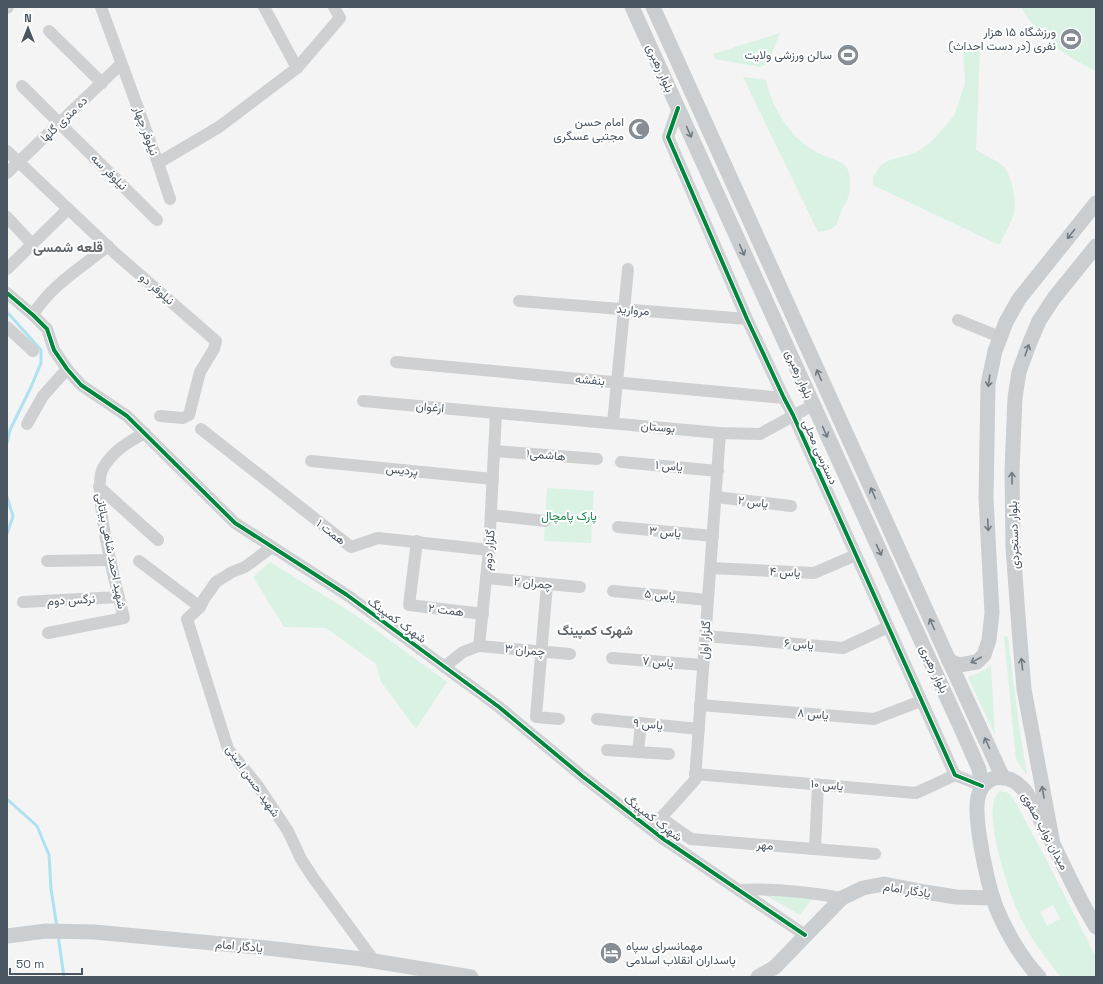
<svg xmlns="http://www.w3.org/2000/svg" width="1103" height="984" viewBox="0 0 1103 984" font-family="'Space Grotesk',Vazirmatn,sans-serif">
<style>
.green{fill:#d9f2e3;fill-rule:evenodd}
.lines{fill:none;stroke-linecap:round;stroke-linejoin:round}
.stream{stroke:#aee2f0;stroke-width:3}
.minor{stroke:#ced0d2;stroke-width:12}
.major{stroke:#caced1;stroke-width:15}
.cycleway-casing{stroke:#fff;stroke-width:6}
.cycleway{stroke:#00873e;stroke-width:4}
.oneway{stroke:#707a83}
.labels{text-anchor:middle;stroke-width:4;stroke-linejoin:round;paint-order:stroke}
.poi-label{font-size:12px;fill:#4a5661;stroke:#fff;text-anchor:end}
.street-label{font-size:12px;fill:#4a5661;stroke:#fff}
.park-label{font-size:12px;fill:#17864f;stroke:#fff}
.neighbourhood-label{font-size:13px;font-weight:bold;fill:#5f6368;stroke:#fff}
.quarter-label{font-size:14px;font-weight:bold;fill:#5f6368;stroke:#fff}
</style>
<rect width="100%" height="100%" fill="#f4f4f4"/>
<g class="green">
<path d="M1021,7H1096V71C1064,56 1039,37 1021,7Z"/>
<path d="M780,33L768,62L765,65L760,67L715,59L713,54Z"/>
<path d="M980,47L976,150C985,156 995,159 1003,166C1012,175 1018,205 1013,217C1009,226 1004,235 999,245L873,185V177L881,165L890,160L909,155L920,150L933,140L954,116L965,84L963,50Z"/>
<path d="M743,77L766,80C772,109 792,141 820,154C828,158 842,160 847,168C851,176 851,189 848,198C846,203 843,207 841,212C839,216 839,223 835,226C830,230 825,231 818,232Z"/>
<path d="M547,488L594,491L591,543L544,541Z"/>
<path d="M270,562L357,616L447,682L416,729L381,682L376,664L326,628L284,627L253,577Z"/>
<path d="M1004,636L1008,637L1019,725L1027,775L1016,760Z"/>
<path d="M991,665L995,735L968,677L981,672Z"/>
<path d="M1000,791L1006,792L1010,794L1017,805L1047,861L1096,957V977H1061C1046,959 1032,940 1021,919C1011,899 978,806 1000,791ZM1053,905L1060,919L1047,926L1040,912Z"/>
<path d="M763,894L812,899L800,915Z"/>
</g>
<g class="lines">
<g class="stream">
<path d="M7,312L41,350V363L31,387L10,430L7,443"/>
<path d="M7,497L13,516L7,534"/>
<path d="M7,799L37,826L49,855L51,889L57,927"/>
<path d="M58,935L64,977"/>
</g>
<g class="minor">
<path d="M101,7L158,163L170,199"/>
<path d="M264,7L297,68"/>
<path d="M7,8L8,7"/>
<path d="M49,31L102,83"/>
<path d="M22,86L157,220"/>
<path d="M678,108L668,137L747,319L784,398L793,415L955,775L982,786"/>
<path d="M7,151L116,254L216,341L214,349L200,372L189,415L183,418L160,416"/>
<path d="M158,163L219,127L297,68L340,18L334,7"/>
<path d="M7,173L121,64"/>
<path d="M7,217L32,244"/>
<path d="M7,269L68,209"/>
<path d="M7,293L33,315L47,329L54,350L67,369L81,385L127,416L235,523L347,595L499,707L582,776L662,838L805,935"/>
<path d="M519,301L747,319"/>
<path d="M33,315C50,286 82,267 108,246"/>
<path d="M958,320L1000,337"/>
<path d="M7,327L33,351"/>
<path d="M396,362L784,398"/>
<path d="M363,401L720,433L760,434L813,405"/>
<path d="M613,423L628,269"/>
<path d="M27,424L43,396L67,369"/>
<path d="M201,429L351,547L378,538L489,550"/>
<path d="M494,451L597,459"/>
<path d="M311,461L493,479"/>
<path d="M621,462L718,471"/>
<path d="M99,487L158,540"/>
<path d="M716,497L791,506"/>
<path d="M491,515L545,521"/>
<path d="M618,527L713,536"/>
<path d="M417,541L409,605L483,614"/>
<path d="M272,547L245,567L232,572L216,582L204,599L200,607L187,619L228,749L258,786L288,831L301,859L314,879L375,962"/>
<path d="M47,561L111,560"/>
<path d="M139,561L200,607"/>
<path d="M711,568L814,573L856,555"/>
<path d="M486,578L580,587"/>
<path d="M547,584L536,717L559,719"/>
<path d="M613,591L708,600"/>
<path d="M23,602L119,597"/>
<path d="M48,633L124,618C117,591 91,491 103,468C113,451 128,442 145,433"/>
<path d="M706,636L843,648L888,627"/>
<path d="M479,646L570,654"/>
<path d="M612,658L703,665"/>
<path d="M444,667L463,652L479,646L489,550L496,413"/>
<path d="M700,705L874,719L921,701"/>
<path d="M597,719L699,729"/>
<path d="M607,750L669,754"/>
<path d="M638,752L641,723"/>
<path d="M695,774L916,793L955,775"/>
<path d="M661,818L691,839L875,854"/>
<path d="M651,829L695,780L720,433"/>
<path d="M815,849L818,785"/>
<path d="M739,890C773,888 808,892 842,898"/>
</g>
<g class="major">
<path d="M632,7L964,735L979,769L982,786"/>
<path d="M653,7L947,656L1003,778"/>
<path d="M949,661L959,665L977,662L984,655L989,640L992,613L986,498L988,384L995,351L1006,322L1019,299L1096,203"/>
<path d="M1053,844L1024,689L1019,629L1013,547L1012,471L1015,398L1019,372L1030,342L1039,321L1054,298L1096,246"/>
<path d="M7,936L46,931L94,932L267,948L362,959L471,977"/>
<path d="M758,977L775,967L842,898L863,888L884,884L925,892L956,897L993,898"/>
<path d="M1039,977C1022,959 1005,930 996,907C988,886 973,819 978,797C980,789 985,782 992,779C1002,775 1013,779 1020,786C1029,793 1034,807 1039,817C1059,853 1074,892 1096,927"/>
</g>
<g class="cycleway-casing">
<g id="cycleway">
<path d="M678,108L668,137L747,319L784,398L793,415L955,775L982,786"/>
<path d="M7,293L33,315L47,329L54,350L67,369L81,385L127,416L235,523L347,595L499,707L582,776L662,838L805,935"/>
</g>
</g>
<use href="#cycleway" class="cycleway"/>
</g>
<defs><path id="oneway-shaft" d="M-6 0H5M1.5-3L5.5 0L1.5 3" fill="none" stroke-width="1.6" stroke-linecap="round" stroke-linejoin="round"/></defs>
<g class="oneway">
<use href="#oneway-shaft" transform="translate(689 132) rotate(66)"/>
<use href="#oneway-shaft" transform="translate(1071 234) rotate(129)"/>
<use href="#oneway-shaft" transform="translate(742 250) rotate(66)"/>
<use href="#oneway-shaft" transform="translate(1027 350) rotate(-71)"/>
<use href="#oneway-shaft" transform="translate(819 375) rotate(-114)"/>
<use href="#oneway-shaft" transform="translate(989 381) rotate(98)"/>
<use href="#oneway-shaft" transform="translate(825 432) rotate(66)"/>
<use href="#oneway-shaft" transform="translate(1012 478) rotate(-91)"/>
<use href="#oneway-shaft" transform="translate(873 493) rotate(-114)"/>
<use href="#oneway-shaft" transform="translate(988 525) rotate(87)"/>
<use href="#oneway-shaft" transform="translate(879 550) rotate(65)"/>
<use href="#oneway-shaft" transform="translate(932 624) rotate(-114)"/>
<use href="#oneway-shaft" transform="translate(976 660) rotate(152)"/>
<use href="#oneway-shaft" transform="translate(1022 664) rotate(-96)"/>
<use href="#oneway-shaft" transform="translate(987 743) rotate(-115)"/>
<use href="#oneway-shaft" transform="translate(1043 792) rotate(-100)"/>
</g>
<defs>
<g id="stadium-disc" transform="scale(1.15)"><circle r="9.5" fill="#868d94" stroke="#fff"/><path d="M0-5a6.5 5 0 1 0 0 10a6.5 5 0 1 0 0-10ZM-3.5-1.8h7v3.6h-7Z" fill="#fff"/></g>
<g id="mosque-disc" transform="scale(1.15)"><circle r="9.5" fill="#868d94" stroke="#fff"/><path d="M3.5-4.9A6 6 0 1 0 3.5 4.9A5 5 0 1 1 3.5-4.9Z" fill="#fff"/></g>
<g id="hotel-disc" transform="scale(1.15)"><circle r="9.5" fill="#868d94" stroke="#fff"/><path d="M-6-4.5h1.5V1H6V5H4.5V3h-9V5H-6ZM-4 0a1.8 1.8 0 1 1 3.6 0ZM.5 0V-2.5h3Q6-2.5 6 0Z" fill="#fff"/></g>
</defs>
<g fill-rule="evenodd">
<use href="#stadium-disc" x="1071" y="39"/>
<use href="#stadium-disc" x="848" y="55"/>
<use href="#mosque-disc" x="639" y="129"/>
<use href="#hotel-disc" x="611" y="953"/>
</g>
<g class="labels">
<g class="poi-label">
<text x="1056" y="36">ورزشگاه ۱۵ هزار<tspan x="1056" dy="14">نفری (در دست احداث)</tspan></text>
<text x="832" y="59">سالن ورزشی ولایت</text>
<text x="624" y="126">امام حسن<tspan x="624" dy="14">مجتبی عسگری</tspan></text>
<text x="626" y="950" text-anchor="start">مهمانسرای سپاه<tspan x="626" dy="14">پاسداران انقلاب اسلامی</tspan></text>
</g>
<g class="street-label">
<text transform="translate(660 68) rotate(66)" y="4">بلوار رهبری</text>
<text transform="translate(64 119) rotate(-44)" y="4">ده متری گلها</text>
<text transform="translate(146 131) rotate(70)" y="4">نیلوفر چهار</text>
<text transform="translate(109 172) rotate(45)" y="4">نیلوفر سه</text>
<text transform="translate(157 289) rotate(41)" y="4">نیلوفر دو</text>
<text transform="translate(633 310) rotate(5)" y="4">مروارید</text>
<text transform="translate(799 374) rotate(66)" y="4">بلوار رهبری</text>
<text transform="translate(590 380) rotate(5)" y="4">بنفشه</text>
<text transform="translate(430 407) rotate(5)" y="4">ارغوان</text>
<text transform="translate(658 427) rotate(5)" y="4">بوستان</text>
<text transform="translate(820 452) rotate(66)" y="4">دسترسی محلی</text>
<text transform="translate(546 455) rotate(5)" y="4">هاشمی۱</text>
<text transform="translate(669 466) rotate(5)" y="4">یاس ۱</text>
<text transform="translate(402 470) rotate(6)" y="4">پردیس</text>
<text transform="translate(753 502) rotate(7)" y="4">یاس ۲</text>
<text transform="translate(331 532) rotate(38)" y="4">همت ۱</text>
<text transform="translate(665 532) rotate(5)" y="4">یاس ۳</text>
<text transform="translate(1014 535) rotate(-92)" y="4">بلوار دستجردی</text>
<text transform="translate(489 550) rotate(-85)" y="4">گلزار دوم</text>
<text transform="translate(111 551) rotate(79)" y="4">شهید احمد شاهی بیاتانی</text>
<text transform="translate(785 572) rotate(3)" y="4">یاس ۴</text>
<text transform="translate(533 583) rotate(6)" y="4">چمران ۲</text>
<text transform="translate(660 595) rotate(5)" y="4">یاس ۵</text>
<text transform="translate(71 600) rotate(-3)" y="4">نرگس دوم</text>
<text transform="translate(446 610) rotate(7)" y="4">همت ۲</text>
<text transform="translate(397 620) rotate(36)" y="4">شهرک کمپینگ</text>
<text transform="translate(705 640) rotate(-86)" y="4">گلزار اول</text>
<text transform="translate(799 644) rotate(5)" y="4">یاس ۶</text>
<text transform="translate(525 650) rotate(5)" y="4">چمران ۳</text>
<text transform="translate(658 662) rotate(5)" y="4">یاس ۷</text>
<text transform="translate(934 669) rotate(65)" y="4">بلوار رهبری</text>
<text transform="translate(813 714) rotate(5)" y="4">یاس ۸</text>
<text transform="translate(648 724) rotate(6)" y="4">یاس ۹</text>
<text transform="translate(253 781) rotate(55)" y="4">شهید حسن امینی</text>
<text transform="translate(827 785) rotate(5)" y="4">یاس ۱۰</text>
<text transform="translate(653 818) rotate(37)" y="4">شهرک کمپینگ</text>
<text transform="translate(1045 831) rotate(62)" y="4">میدان نواب صفوی</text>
<text transform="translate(765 845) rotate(5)" y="4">مهر</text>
<text transform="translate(907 890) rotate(9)" y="4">یادگار امام</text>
<text transform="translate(239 946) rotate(5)" y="4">یادگار امام</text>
</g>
<g class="park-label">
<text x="569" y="520">پارک پامچال</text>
</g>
<g class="neighbourhood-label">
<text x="595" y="635">شهرک کمپینگ</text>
</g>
<g class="quarter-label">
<text x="68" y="252">قلعه شمسی</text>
</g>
</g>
<rect width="1103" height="984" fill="none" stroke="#4a5661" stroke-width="16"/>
<g transform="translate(28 28)" stroke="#ffffff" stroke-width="3" paint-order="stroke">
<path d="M0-3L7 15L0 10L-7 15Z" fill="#4a5661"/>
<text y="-6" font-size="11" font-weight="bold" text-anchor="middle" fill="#4a5661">N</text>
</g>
<path d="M10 968v6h72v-6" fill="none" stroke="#4a5661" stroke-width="2"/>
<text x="16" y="968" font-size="12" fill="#4a5661" stroke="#ffffff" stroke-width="3" paint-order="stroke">50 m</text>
</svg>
